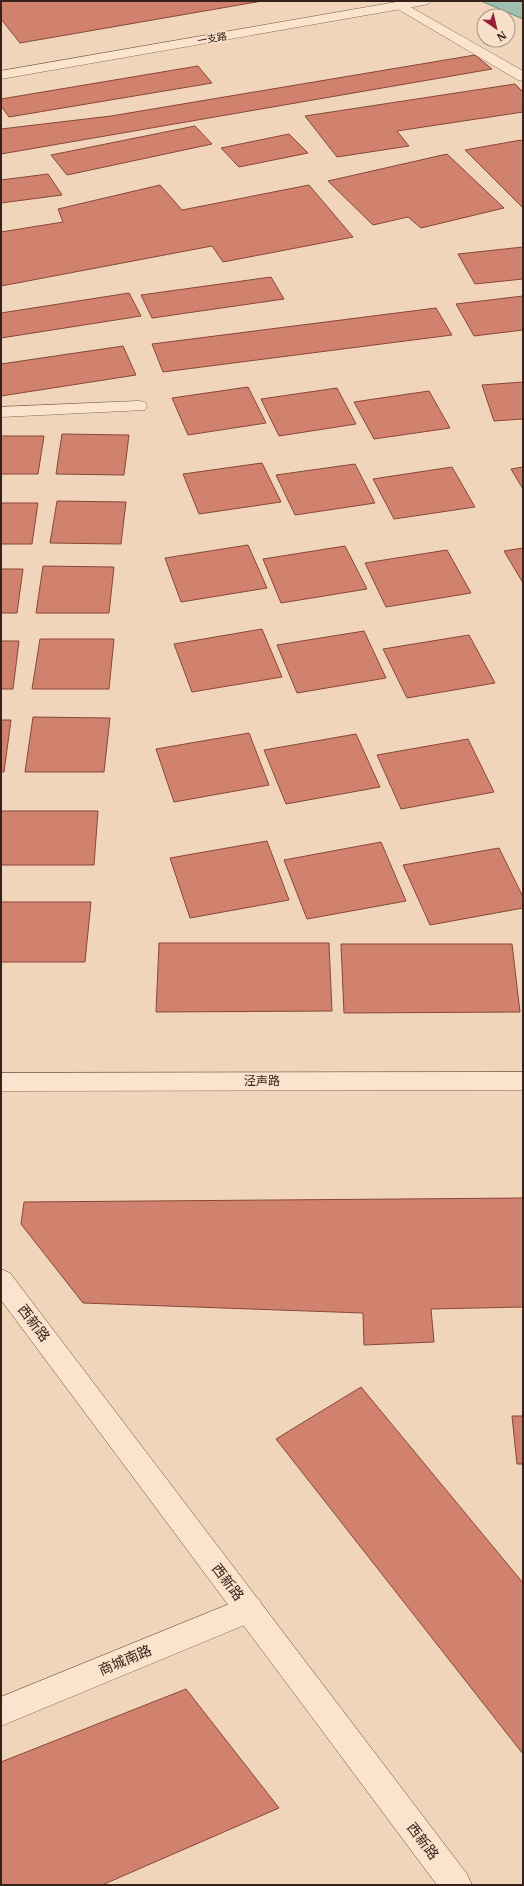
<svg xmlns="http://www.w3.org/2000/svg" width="524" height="1886" viewBox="0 0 524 1886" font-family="'IBM Plex Serif','Noto Sans SC',serif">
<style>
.water{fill:#9fc0b0;stroke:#678e7c}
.building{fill:#d1826e;stroke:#884738}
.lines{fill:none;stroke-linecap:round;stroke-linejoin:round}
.minor-casing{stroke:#886554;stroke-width:1}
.tertiary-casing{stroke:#886554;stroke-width:1}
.secondary-casing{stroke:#694637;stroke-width:1}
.minor{fill:#fbe4ce;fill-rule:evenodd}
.tertiary{fill:#fbe4ce;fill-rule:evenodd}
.secondary{fill:#fbe4ce;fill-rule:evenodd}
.labels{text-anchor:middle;stroke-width:3.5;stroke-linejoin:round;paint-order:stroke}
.far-street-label{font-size:10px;fill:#36221a;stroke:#f7e1ca}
.street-label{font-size:12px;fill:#36221a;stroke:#f7e1ca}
.near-street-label{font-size:14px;fill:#36221a;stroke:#f7e1ca}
</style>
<rect width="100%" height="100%" fill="#f0d5ba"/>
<path class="water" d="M481,1H523V19Z"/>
<g class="building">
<path d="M1,1H262L20,43L1,19Z"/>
<path d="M475,55L492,69L1,154V129L111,116Z"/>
<path d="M198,66L212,83L9,117L1,106V99Z"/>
<path d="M515,84L523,92V112L397,131L409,146L337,157L305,116Z"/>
<path d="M195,126L212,144L67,175L51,155Z"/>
<path d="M289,134L308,153L239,167L221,148Z"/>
<path d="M521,140L523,142V208L465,150Z"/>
<path d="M447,154L504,208L421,228L408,217L373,225L328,181Z"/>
<path d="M48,174L62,195L1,203V180Z"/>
<path d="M160,185L182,210L309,185L353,237L223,262L212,246L1,286V232L63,222L58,209Z"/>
<path d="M523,247V279L475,284L458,254Z"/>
<path d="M271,277L284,299L152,318L141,295Z"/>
<path d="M129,293L141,316L1,338V313Z"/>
<path d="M523,296V330L474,336L456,304Z"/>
<path d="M436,308L452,335L163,372L152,344Z"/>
<path d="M123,346L136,375L1,396V364Z"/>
<path d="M523,382V419L494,421L482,385Z"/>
<path d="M248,387L266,423L188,435L172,398Z"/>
<path d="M337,388L356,424L279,436L261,399Z"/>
<path d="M429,391L450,428L374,439L354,402Z"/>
<path d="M62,434L129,435L124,475L56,474Z"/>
<path d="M1,436H44L38,474H1Z"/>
<path d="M262,463L281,502L199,514L183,474Z"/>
<path d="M355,464L375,503L295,515L276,475Z"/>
<path d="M452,467L475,507L394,519L373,479Z"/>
<path d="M523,467V489L511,469Z"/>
<path d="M57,501L126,502L121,544L50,543Z"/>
<path d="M1,503H38L32,544H1Z"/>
<path d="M248,545L267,588L181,602L165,558Z"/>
<path d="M345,546L367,589L281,603L263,559Z"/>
<path d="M523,548V583L504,551Z"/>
<path d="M447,550L471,593L386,607L365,563Z"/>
<path d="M43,566L114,567L109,613H36Z"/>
<path d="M1,569H23L17,613H1Z"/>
<path d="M262,629L282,677L192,692L174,644Z"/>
<path d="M364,631L386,678L297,693L277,645Z"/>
<path d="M469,635L495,683L407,698L383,649Z"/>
<path d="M40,639H114L109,689H32Z"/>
<path d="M1,641H19L13,689H1Z"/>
<path d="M33,717L110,718L104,772H25Z"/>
<path d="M1,720H11L4,772H1Z"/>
<path d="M249,733L269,785L174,802L156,749Z"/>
<path d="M356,734L380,787L286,804L264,750Z"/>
<path d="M468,739L494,792L401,809L377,755Z"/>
<path d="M1,811H98L94,865H1Z"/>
<path d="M267,841L289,900L190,918L170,858Z"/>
<path d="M381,842L406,901L307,919L284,860Z"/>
<path d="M499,848L523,897V908L430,925L403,865Z"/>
<path d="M1,902H91L85,962H1Z"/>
<path d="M159,943H329L332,1011L156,1012Z"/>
<path d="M341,944H512L520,1012L344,1013Z"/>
<path d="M523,1198V1307L431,1309L434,1342L364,1345L363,1313L83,1303L21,1224L24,1202Z"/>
<path d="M361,1387L523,1583V1754L276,1439Z"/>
<path d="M512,1416H523V1464H517Z"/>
<path d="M186,1689L279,1808L102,1885H1V1762Z"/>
</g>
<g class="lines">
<g class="minor-casing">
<g id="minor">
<path d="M400,1L523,71V81L518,80L396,8L394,5L396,2Z"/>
<path d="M139,401L145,402L147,406L145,410L1,417V407Z"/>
<path d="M249,1596L259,1599L263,1609L259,1619L1,1726V1697Z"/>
</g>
</g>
<g class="tertiary-casing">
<g id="tertiary">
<path d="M402,1H430L428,4L424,5L1,79V71Z"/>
<path d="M523,1072V1090L1,1091V1073Z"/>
</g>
</g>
<g class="secondary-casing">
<path id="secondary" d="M1,1269L10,1273L467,1874L472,1885H437L1,1300Z"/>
</g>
<use href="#minor" class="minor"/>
<use href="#tertiary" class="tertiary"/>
<use href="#secondary" class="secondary"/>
</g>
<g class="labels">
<g class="far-street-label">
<text transform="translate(212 38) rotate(-10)" y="4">一支路</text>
</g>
<g class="street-label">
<text x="262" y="1085">泾声路</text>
</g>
<g class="near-street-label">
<text transform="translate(34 1323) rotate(53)" y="5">西新路</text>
<text transform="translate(228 1582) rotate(53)" y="5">西新路</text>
<text transform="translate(125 1660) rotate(-23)" y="5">商城南路</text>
<text transform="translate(423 1841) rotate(53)" y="5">西新路</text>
</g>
</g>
<rect width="524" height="1886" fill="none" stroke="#36221a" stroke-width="4"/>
<g transform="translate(496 28) rotate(146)"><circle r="19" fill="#f7e1ca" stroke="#aa9584"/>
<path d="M0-3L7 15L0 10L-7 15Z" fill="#9a203a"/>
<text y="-6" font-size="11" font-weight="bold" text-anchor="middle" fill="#36221a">N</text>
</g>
</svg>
